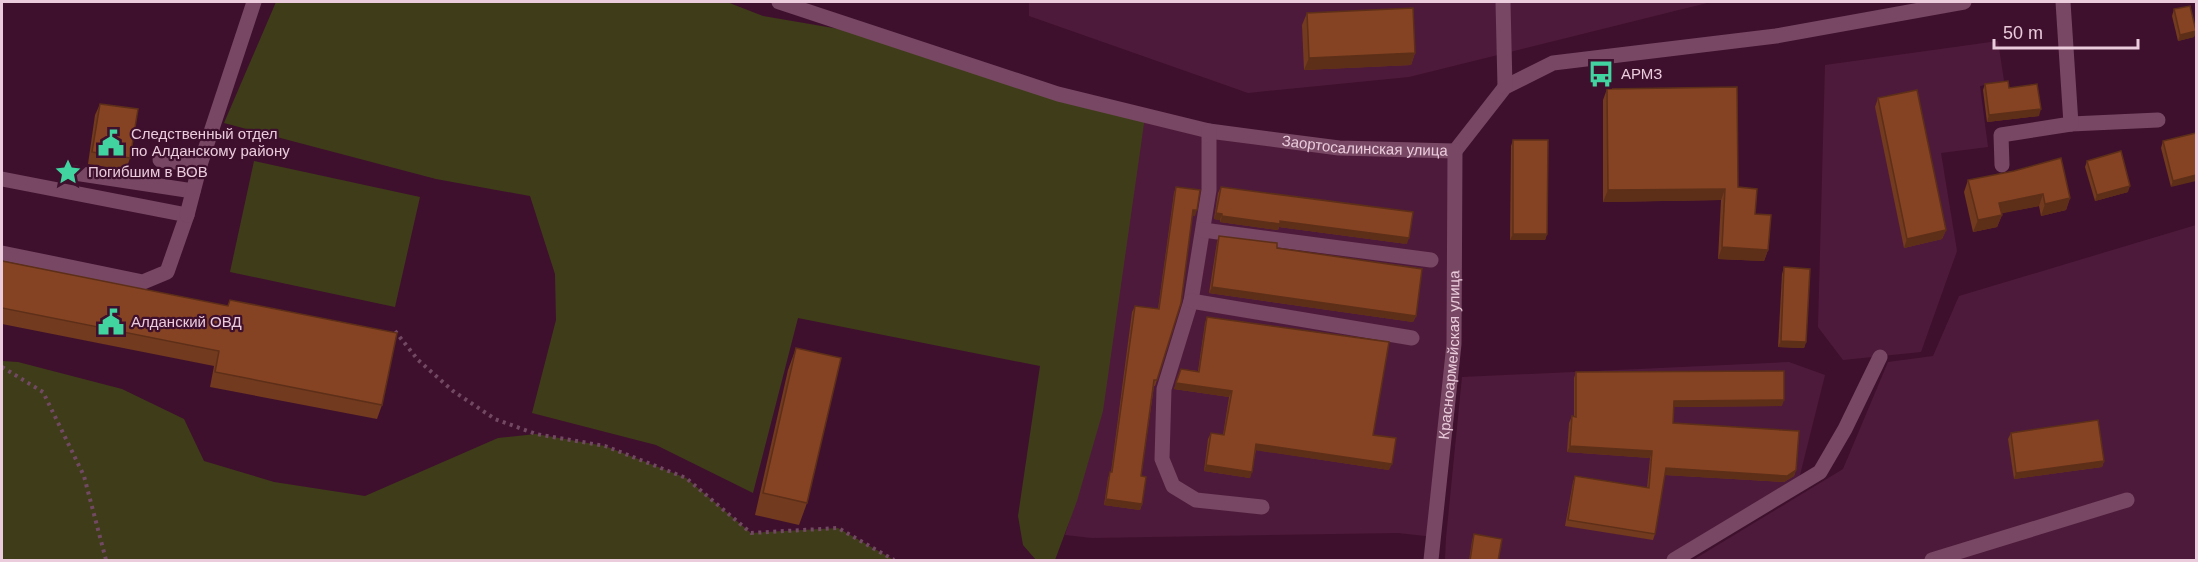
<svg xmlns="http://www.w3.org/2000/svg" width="2198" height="562" viewBox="0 0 2198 562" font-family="Helvetica,sans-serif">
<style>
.built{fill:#4e1a3b}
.green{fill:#3f3d19}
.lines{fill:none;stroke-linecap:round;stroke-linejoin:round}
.path{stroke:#724962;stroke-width:4;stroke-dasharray:3 4.5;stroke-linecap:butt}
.minor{stroke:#774763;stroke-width:15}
.wall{fill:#723a1e}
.shaded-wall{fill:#5d2f18}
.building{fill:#854323;stroke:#5d2f18;stroke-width:1.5}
.labels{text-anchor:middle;stroke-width:4.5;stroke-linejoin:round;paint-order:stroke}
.poi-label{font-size:15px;fill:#eaccdc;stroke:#3e102d;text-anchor:start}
.street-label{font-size:15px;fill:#eaccdc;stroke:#3e102d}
</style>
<rect width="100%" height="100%" fill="#3e102d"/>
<g class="built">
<path d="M1029,2H1711L1409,77L1248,93L1029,16Z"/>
<path d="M1998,41L2004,81L1980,86L1988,147L1941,153L1957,251L1921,352L1843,360L1818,327L1825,65Z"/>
<path d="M1145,117L1209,131L1455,151L1462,214L1452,361L1434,537L1398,533L1092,538L1065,535L1089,457Z"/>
<path d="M2196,225V560H1693L1843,469L1888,362L1933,356L1959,296Z"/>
<path d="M1789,362L1825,375L1799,479L1665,560H1445L1446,538L1462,377Z"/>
</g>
<g class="green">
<path d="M276,2H727L763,16L880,36L1145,117L1103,411L1077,501L1055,560H1036L1023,545L1018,516L1040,366L798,318L753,493L656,445L532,413L556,320L555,274L530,196L436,179L224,123Z"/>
<path d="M254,161L420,197L395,307L230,272Z"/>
<path d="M2,361L18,362L122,389L184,419L204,461L274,482L365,496L498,438L536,434L605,446L686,478L751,533L838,528L894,560H2Z"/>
</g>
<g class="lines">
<g class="path">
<path d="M395,331L418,360L453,391L495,419L536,434L605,446L686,478L751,533L838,528L894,560"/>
<path d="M2,367L43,392L84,476L106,560"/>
</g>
<g class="minor">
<path id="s1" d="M779,2L1058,94L1209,131L1339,148L1455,151L1505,87L1553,63L1776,36L1964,2"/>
<path d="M1503,2L1505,87"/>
<path d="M2071,124L2158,120"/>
<path d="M1209,131V190L1191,301L1164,389L1162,459L1173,486L1196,500L1262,507"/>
<path d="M160,160L200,165"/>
<path d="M2002,165L2001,135L2071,124L2063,2"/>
<path d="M68,172L193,191"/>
<path d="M2,179L187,215L167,272L143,282L2,253"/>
<path d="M187,215L200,165L254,2"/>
<path d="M1203,230L1431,260"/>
<path d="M1191,301L1412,338"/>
<path id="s2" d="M1431,560L1454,344L1455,151"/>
<path d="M1674,560L1820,472L1845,429L1880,357"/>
<path d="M1932,560L2127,500"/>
</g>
</g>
<g class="wall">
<path d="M2174,9L2196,31L2194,37L2178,41L2172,16Z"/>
<path d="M1307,13L1415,53L1411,65L1304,70L1302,25Z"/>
<path d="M1985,84L2009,88L2039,116L1987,122L1983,90Z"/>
<path d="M1607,89L1738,187L1755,214L1768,250L1764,261L1718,259L1721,200L1603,202V100Z"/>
<path d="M1878,98L1946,230L1942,239L1904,248L1875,107Z"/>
<path d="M100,104L130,158L126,170L88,164L95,115Z"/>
<path d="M2196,134L2171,187L2161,148L2163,141Z"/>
<path d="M1513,140L1547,234L1545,240H1510L1511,146Z"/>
<path d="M2087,161L2128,192L2095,201L2085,167Z"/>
<path d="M1968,180L2070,198L2066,210L2041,216L2039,206L2001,213L2002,215L1997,227L1973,232L1964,192Z"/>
<path d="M1176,187L1195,216H1192L1157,380L1155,386H1154L1141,476L1142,504L1140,510L1104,505L1108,478L1111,472L1132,312L1135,306L1158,309L1174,193Z"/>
<path d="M1221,187L1407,244L1279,227L1278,230L1220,222V220L1214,219L1218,193Z"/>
<path d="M1219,236L1277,248L1416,316L1413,322L1209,293L1217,242Z"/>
<path d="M2,261L228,306L230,300L382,405L377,419L210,387L214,366L2,324Z"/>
<path d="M1784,267L1806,342L1804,348L1778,347L1782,274Z"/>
<path d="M1207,317L1373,435L1389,470L1256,450L1250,478L1204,471L1208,439L1211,433L1223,435L1229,397L1174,389L1181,369L1198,371L1205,323Z"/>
<path d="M796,348L807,503L799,525L755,515L788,370Z"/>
<path d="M1576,372L1782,406L1674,407L1673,423L1796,470L1794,476L1784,482L1665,475L1655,534L1653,540L1565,526L1573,482L1575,476L1647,488L1650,458L1567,452L1569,423L1572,416L1574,417V378Z"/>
<path d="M2011,433L2104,461L2102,467L2014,479L2008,439Z"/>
<path d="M1474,534L1498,561H1469L1472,541Z"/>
</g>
<g class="shaded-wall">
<path d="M2196,31L2194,37L2178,41L2180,35Z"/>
<path d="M1415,53L1411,65L1304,70L1309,58Z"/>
<path d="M2041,109L2039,116L1987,122L1989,115Z"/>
<path d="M2196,175V181L2171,187L2173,181Z"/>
<path d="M2130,186L2128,192L2095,201L2097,195Z"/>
<path d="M1725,189L1721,200L1603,202L1608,190Z"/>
<path d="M2043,194L2039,206L1994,215L1999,203Z"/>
<path d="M2070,198L2066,210L2041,216L2045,204Z"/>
<path d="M1193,210H1197L1195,216H1191Z"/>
<path d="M1216,213L1222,214L1220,220L1214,219Z"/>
<path d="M2002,215L1997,227L1973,232L1978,220Z"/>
<path d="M1222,216L1280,221L1409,238L1407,244L1279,227L1278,230L1220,222Z"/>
<path d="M1946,230L1942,239L1904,248L1907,239Z"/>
<path d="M1513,234H1547L1545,240H1510Z"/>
<path d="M1722,247L1768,250L1764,261L1718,259Z"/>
<path d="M1212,287L1416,316L1413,322L1209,293Z"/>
<path d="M1781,341L1806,342L1804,348L1778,347Z"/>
<path d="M1176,383L1232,391L1229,397L1174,389Z"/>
<path d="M1784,400L1782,406L1672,407L1674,401Z"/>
<path d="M1256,444L1392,464L1389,470L1254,450Z"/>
<path d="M1570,446L1652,451L1650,458L1567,452Z"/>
<path d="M2104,461L2102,467L2014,479L2016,473Z"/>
<path d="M1206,465L1252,472L1250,478L1204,471Z"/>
<path d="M1666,468L1796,470L1794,476L1784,482L1664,475Z"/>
<path d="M1106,499L1142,504L1140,510L1104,505Z"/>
</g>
<g class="building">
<path d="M2190,6L2196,31L2180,35L2174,9Z"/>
<path d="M1413,8L1415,53L1309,58L1307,13Z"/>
<path d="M2008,81L2009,88L2037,84L2041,109L1989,115L1985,84Z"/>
<path d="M1737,87L1738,187L1757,189L1755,214L1771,215L1768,250L1722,247L1725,189L1608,190L1607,89Z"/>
<path d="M1917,90L1946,230L1907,239L1878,98Z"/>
<path d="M100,104L138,109L130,158L92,152Z"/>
<path d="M2196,133V175L2173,181L2163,141Z"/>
<path d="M1513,140H1548L1547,234H1513Z"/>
<path d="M2121,151L2130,186L2097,195L2087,161Z"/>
<path d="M2061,158L2070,198L2045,204L2043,194L1999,203L2002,215L1978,220L1968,180L2014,171Z"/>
<path d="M1176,187L1200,190L1197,210H1193L1181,303L1157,380H1154L1141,476L1146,477L1142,504L1106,499L1110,472H1112L1135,306L1159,309Z"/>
<path d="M1221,187L1413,212L1409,238L1280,221V224L1222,216V214L1216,213Z"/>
<path d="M1219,236L1277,243V248L1422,269L1416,316L1212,287Z"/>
<path d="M2,261L228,306L230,300L397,333L382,405L215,372L219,351L2,308Z"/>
<path d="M1784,267L1810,269L1806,342L1781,341Z"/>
<path d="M1207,317L1389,342L1373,435L1396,438L1392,464L1256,444L1252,472L1206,465L1211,433L1224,435L1232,391L1176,383L1181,369L1199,372Z"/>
<path d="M796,348L841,358L807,503L763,493Z"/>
<path d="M1784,371V400L1674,401L1673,423L1799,431L1796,470L1787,476L1666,468L1655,534L1568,520L1575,476L1649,488L1652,451L1570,446L1572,416L1576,417V372Z"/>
<path d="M2098,420L2104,461L2016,473L2011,433Z"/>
<path d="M1474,534L1502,539L1498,561H1470Z"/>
</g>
<defs>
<g id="bus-bare" transform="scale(2.07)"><path d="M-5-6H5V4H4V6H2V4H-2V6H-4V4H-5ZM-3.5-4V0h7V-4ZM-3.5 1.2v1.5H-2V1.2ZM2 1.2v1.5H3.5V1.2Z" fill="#42d4a0" stroke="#3e102d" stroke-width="2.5" paint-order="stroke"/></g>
<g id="civic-bare" transform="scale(2.07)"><path d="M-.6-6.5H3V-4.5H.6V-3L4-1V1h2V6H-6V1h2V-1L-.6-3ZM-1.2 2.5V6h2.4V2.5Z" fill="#42d4a0" stroke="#3e102d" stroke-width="2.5" paint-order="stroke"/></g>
<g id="sight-bare" transform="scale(2.07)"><path d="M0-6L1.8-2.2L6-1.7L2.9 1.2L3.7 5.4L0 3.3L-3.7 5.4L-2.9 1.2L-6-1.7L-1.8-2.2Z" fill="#42d4a0" stroke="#3e102d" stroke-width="2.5" paint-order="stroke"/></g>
</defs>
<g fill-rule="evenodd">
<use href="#bus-bare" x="1601" y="74"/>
<use href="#civic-bare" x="111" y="143"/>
<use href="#sight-bare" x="68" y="172"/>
<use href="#civic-bare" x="111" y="322"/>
</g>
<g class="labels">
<g class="poi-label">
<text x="1621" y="79">АРМЗ</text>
<text x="131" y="139">Следственный отдел<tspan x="131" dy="17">по Алданскому району</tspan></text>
<text x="88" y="177">Погибшим в ВОВ</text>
<text x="131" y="327">Алданский ОВД</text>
</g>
<g class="street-label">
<text dy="5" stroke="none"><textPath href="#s1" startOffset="606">Заортосалинская улица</textPath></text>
<text dy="5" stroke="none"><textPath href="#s2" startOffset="206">Красноармейская улица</textPath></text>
</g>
</g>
<rect width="2198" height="562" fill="none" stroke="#eaccdc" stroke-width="6"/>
<path d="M1994 39v9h144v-9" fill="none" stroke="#eaccdc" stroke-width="3"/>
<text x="2003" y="39" font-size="18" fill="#eaccdc" stroke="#3e102d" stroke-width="4.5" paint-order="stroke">50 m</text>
</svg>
